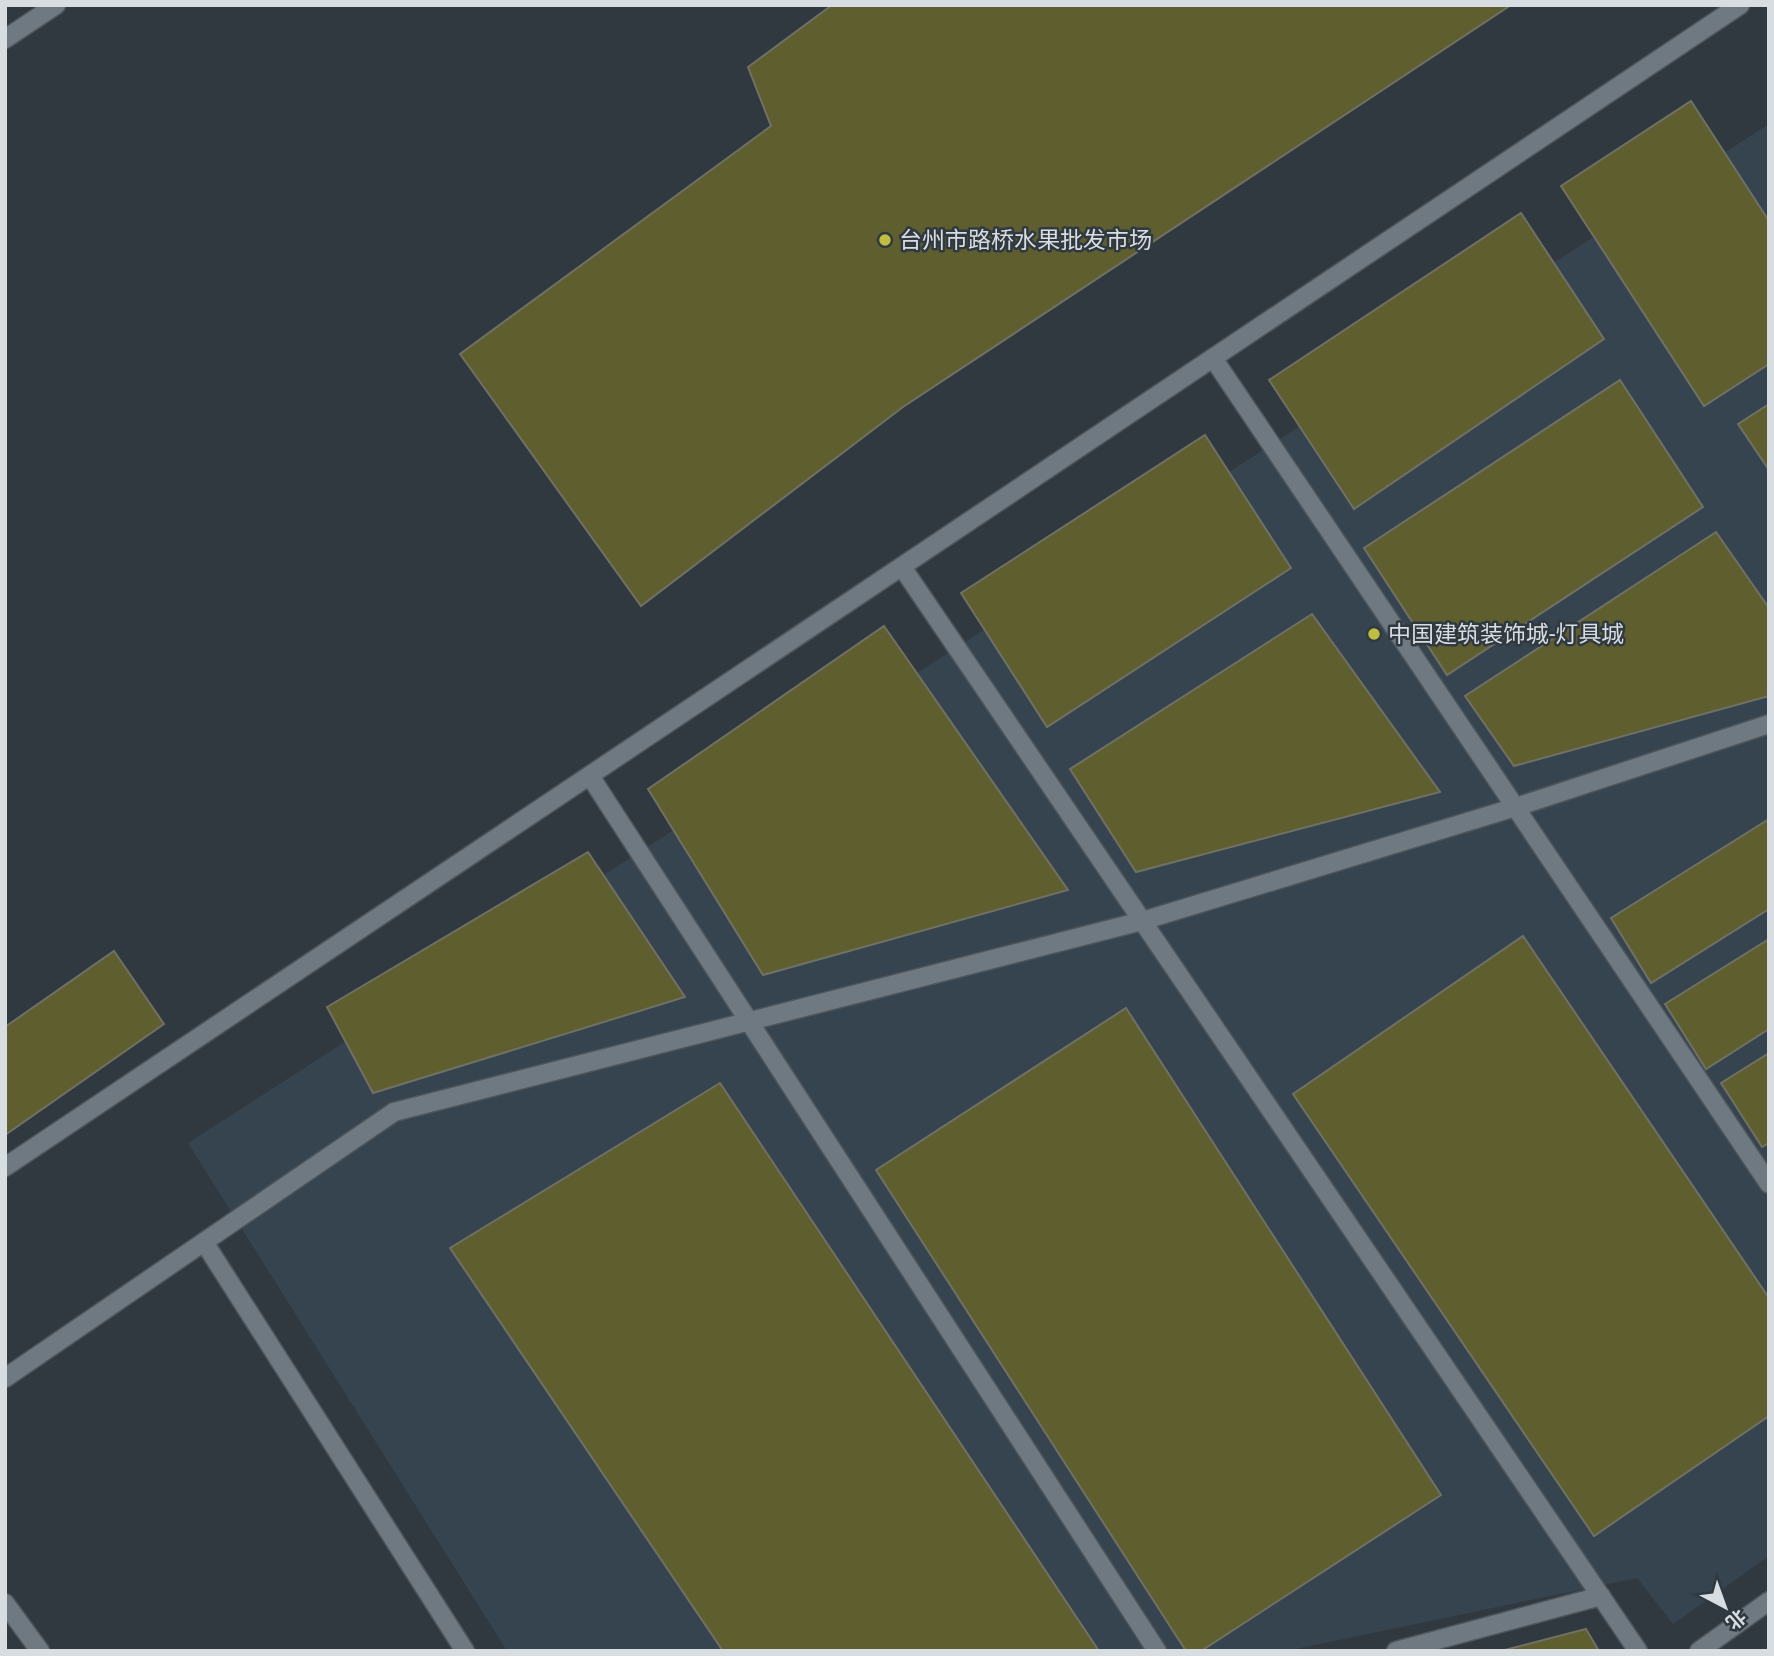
<svg xmlns="http://www.w3.org/2000/svg" width="1774" height="1656" viewBox="0 0 1774 1656" font-family="Roboto,'Noto Sans SC',sans-serif">
<style>
.built{fill:#364450}
.building{fill:#5e5e2f;stroke:#707165;stroke-width:2}
.lines{fill:none;stroke-linecap:round;stroke-linejoin:round}
.lane-casing{stroke:#4e555b;stroke-width:21}
.street-casing{stroke:#4e555b;stroke-width:21}
.secondary-casing{stroke:#4e555b;stroke-width:21}
.lane{stroke:#6e7981;stroke-width:18}
.street{stroke:#6e7981;stroke-width:18}
.secondary{stroke:#6e7981;stroke-width:18}
.poi-dot{fill:#bfbe41;stroke:#303940;stroke-width:2.5}
.labels{text-anchor:middle;stroke-width:5;stroke-linejoin:round;paint-order:stroke}
.poi-label{font-size:23px;fill:#d8dde2;stroke:#303940;text-anchor:start}
</style>
<rect width="100%" height="100%" fill="#303940"/>
<path class="built" d="M1769,124V1556L1673,1624L1637,1578L1286,1651H507L188,1143Z"/>
<g class="building">
<path d="M832,5H1511L903,407L641,606L460,354L771,126L748,67Z"/>
<path d="M1691,101L1769,221V364L1704,406L1561,186Z"/>
<path d="M1521,213L1604,339L1354,509L1269,380Z"/>
<path d="M1620,380L1703,507L1447,675L1364,548Z"/>
<path d="M1769,404V470L1738,424Z"/>
<path d="M1205,435L1291,568L1047,727L961,593Z"/>
<path d="M1716,532L1769,608V696L1514,766L1465,696Z"/>
<path d="M1312,614L1440,792L1136,872L1070,769Z"/>
<path d="M884,626L1068,890L763,975L648,789Z"/>
<path d="M1769,819V909L1651,983L1611,918Z"/>
<path d="M588,852L685,997L373,1093L327,1007Z"/>
<path d="M1523,936L1769,1298V1416L1594,1536L1293,1094Z"/>
<path d="M1769,939V1029L1706,1069L1665,1004Z"/>
<path d="M114,951L164,1024L5,1135V1027Z"/>
<path d="M1126,1008L1441,1495L1201,1651H1186L876,1170Z"/>
<path d="M1769,1053V1143L1762,1147L1721,1083Z"/>
<path d="M720,1083L1099,1651H723L450,1248Z"/>
<path d="M1586,1629L1599,1651H1501Z"/>
</g>
<g class="lines">
<g class="lane-casing">
<g id="lane">
<path d="M5,39L56,5"/>
<path d="M1213,358L1769,1184"/>
<path d="M902,567L1638,1651"/>
<path d="M590,776L1157,1651"/>
<path d="M204,1242L465,1651"/>
<path d="M5,1378L394,1112L1142,921L1516,807L1769,724"/>
<path d="M1396,1651L1601,1596"/>
</g>
</g>
<g class="street-casing">
<path id="street" d="M5,1167L1740,5"/>
</g>
<g class="secondary-casing">
<g id="secondary">
<path d="M5,1603L40,1651"/>
<path d="M1699,1651L1769,1601"/>
</g>
</g>
<use href="#lane" class="lane"/>
<use href="#street" class="street"/>
<use href="#secondary" class="secondary"/>
</g>
<g class="poi-dot">
<circle cx="885" cy="240" r="7"/>
<circle cx="1374" cy="634" r="7"/>
</g>
<g class="labels">
<g class="poi-label">
<text x="899" y="248">台州市路桥水果批发市场</text>
<text x="1388" y="642">中国建筑装饰城-灯具城</text>
</g>
</g>
<rect width="1774" height="1656" fill="none" stroke="#d8dde2" stroke-width="14"/>
<g transform="translate(1725 1607) rotate(139)" stroke="#303940" stroke-width="5" paint-order="stroke">
<path d="M0-5L12 26L0 18L-12 26Z" fill="#d8dde2"/>
<text y="-10" font-size="19" font-weight="bold" text-anchor="middle" fill="#d8dde2">北</text>
</g>
</svg>
